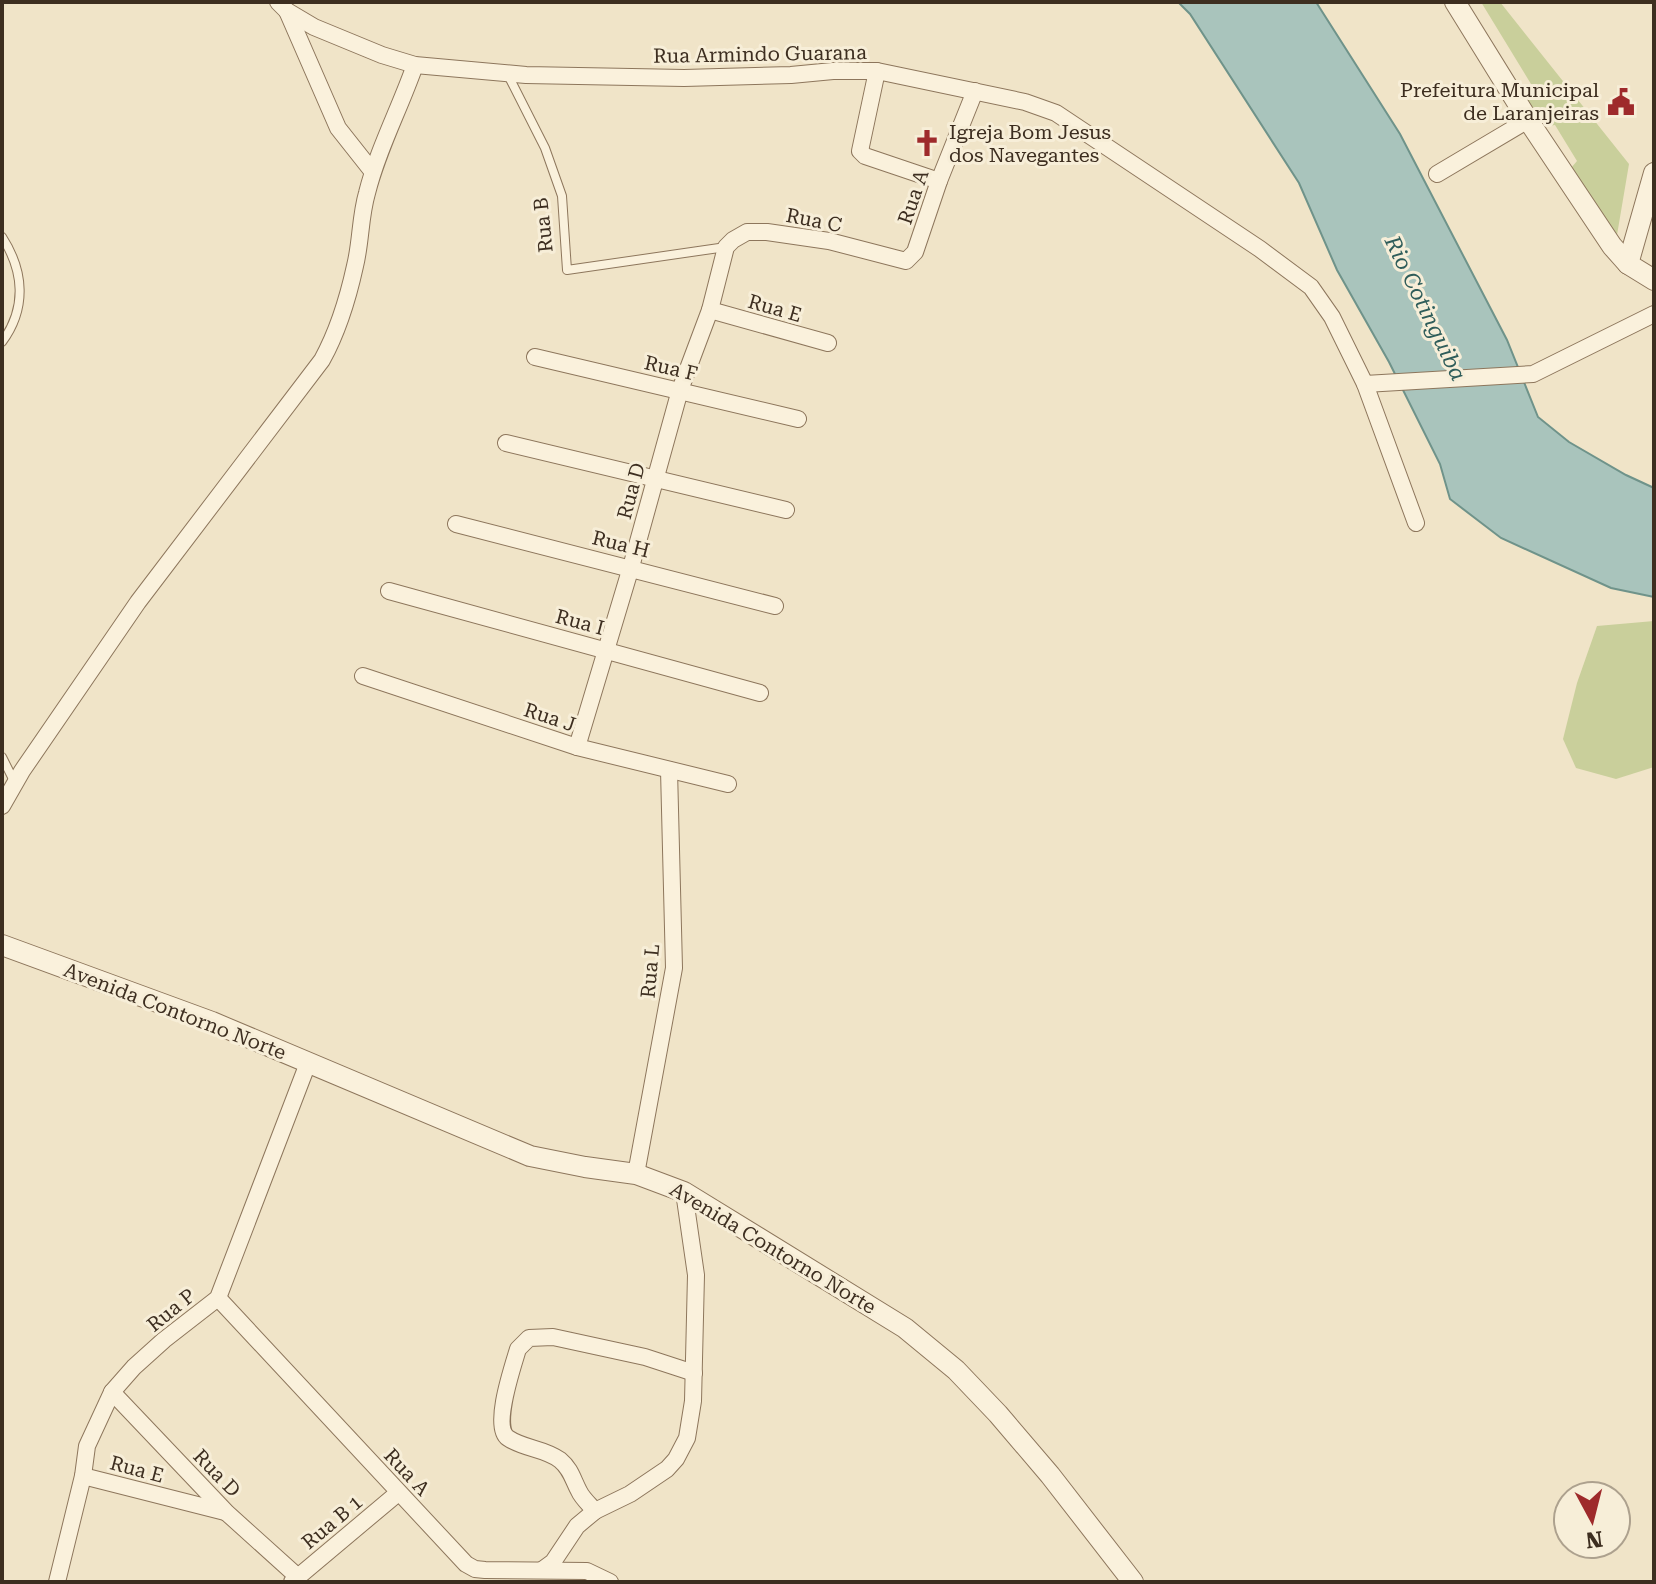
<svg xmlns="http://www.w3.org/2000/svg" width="1656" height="1584" viewBox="0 0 1656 1584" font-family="'Roboto Serif',serif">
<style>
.green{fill:#c9cf9b}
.water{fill:#a9c4bc;stroke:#6f938a;stroke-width:2}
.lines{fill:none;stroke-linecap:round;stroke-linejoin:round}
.service-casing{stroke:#8d765c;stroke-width:10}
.minor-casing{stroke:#8d765c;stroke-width:18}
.tertiary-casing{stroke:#8d765c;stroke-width:22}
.service{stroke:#faf1dc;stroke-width:8}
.minor{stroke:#faf1dc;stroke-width:16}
.tertiary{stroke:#faf1dc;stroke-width:20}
.labels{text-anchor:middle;stroke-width:6;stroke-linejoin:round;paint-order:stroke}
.street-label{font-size:20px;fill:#3d2e20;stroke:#f7eed8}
.poi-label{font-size:20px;fill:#3d2e20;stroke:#f7eed8;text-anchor:end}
.water-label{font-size:22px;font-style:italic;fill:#2f5d5a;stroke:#f7eed8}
</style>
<rect width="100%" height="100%" fill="#f0e4c8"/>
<g class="green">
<path d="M1481,2H1500L1629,164L1617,235L1571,168L1577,161L1555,125L1542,127L1526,100L1531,84Z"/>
<path d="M1654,621V767L1616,779L1576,768L1563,739L1577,683L1597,626Z"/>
</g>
<path class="water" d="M1178,2H1316L1400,134L1507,340L1538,417L1569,442L1626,475L1654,488V597L1611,588L1501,538L1450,499L1440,464L1389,362L1337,270L1299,183L1190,14Z"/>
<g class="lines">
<g class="service-casing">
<g id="service">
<path d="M507,73L545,148L562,196L567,270L726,247"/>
<path d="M2,237C24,271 27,308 2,342"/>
<path d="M2,757L15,783"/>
</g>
</g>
<g class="minor-casing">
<g id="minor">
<path d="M278,2L287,11L314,27L382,55L415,65L526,75L684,78L791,75L833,71H877L1025,102L1056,113L1260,249L1311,287L1332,317L1365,384L1416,523"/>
<path d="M287,11L338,128L372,171"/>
<path d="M877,71L860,151L865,156L939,181"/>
<path d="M1437,174L1528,120"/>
<path d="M710,310L828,343"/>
<path d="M535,357L798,419"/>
<path d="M1365,384L1533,374L1654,314"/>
<path d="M506,443L786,510"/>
<path d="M456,524L775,606"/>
<path d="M389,591L760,693"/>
<path d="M363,676L577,747L728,784"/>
<path d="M577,747L631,567L680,390L710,310L726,247L733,240L747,232H767L829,241L906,261L915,252L939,181L975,91"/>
<path d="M2,806L22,771L138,602L322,360C338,331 348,298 355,266C361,242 360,217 367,193C378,149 400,108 415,65"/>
<path d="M636,1174L674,968L669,770"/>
<path d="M218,1298L466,1564L475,1569L485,1570L587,1571L610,1582"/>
<path d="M112,1392L227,1513L298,1577"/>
<path d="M83,1476L225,1512"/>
<path d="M595,1511C590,1505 582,1498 579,1491C573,1480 571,1469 560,1460C544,1448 524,1449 508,1438C492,1427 513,1366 518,1349L529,1338L553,1337L645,1357L694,1373"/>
<path d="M542,1570L553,1562L577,1526L595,1511L630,1494L667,1469L676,1459L687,1438L693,1401L696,1275L684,1192"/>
<path d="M57,1582L83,1476L87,1446L112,1392L134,1367L164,1340L218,1298L308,1063"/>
<path d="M292,1582L398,1493"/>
</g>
</g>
<g class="tertiary-casing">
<g id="tertiary">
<path d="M1455,2L1528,120L1612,246L1628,264L1654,280"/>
<path d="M1628,264L1654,173"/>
<path d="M2,945L212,1022L530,1156L585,1167L636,1174L684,1192L905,1328L956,1370L998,1414L1050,1475L1133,1582"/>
</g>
</g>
<use href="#service" class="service"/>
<use href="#minor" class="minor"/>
<use href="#tertiary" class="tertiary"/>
</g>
<defs>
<g id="civic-bare" transform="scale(2.16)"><path d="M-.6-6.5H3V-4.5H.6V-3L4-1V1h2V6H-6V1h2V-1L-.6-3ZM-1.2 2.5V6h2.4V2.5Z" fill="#9e2a2b" stroke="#f7eed8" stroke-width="2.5" paint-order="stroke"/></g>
<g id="church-bare" transform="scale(2.16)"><path d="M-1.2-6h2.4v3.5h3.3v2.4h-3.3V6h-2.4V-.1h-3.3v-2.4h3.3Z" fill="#9e2a2b" stroke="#f7eed8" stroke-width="2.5" paint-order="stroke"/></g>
</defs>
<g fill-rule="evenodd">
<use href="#civic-bare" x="1621" y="102"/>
<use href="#church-bare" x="927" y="143"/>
</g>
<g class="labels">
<g class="street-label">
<text transform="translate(760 54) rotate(-1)" y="7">Rua Armindo Guarana</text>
<text transform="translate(913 197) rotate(-71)" y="7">Rua A</text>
<text transform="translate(814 220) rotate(11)" y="7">Rua C</text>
<text transform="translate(543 225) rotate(-96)" y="7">Rua B</text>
<text transform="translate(775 308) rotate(16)" y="7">Rua E</text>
<text transform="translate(671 368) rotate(13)" y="7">Rua F</text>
<text transform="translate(631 491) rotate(-75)" y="7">Rua D</text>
<text transform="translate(621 544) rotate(14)" y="7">Rua H</text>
<text transform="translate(580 622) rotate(15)" y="7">Rua I</text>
<text transform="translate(550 717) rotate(18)" y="7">Rua J</text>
<text transform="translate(650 971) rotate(-85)" y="7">Rua L</text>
<text transform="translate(175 1011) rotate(21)" y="7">Avenida Contorno Norte</text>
<text transform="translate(773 1248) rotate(31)" y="7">Avenida Contorno Norte</text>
<text transform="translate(171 1310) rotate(-39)" y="7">Rua P</text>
<text transform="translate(137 1469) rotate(15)" y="7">Rua E</text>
<text transform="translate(407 1472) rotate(47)" y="7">Rua A</text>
<text transform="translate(217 1473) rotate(46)" y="7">Rua D</text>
<text transform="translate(332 1522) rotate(-40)" y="7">Rua B 1</text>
</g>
<g class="poi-label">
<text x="1599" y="97">Prefeitura Municipal<tspan x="1599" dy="23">de Laranjeiras</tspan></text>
<text x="949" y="139" text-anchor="start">Igreja Bom Jesus<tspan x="949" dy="23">dos Navegantes</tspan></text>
</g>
<g class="water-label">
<text transform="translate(1426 308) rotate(64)" y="8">Rio Cotinguiba</text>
</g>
</g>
<rect width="1656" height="1584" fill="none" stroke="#3d2e20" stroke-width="8"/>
<g transform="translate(1592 1520) rotate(173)"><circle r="38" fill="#f7eed8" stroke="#ada18e" stroke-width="2"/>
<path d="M0-6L14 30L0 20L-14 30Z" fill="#9e2a2b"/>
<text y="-12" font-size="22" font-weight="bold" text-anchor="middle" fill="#3d2e20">N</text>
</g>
</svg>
